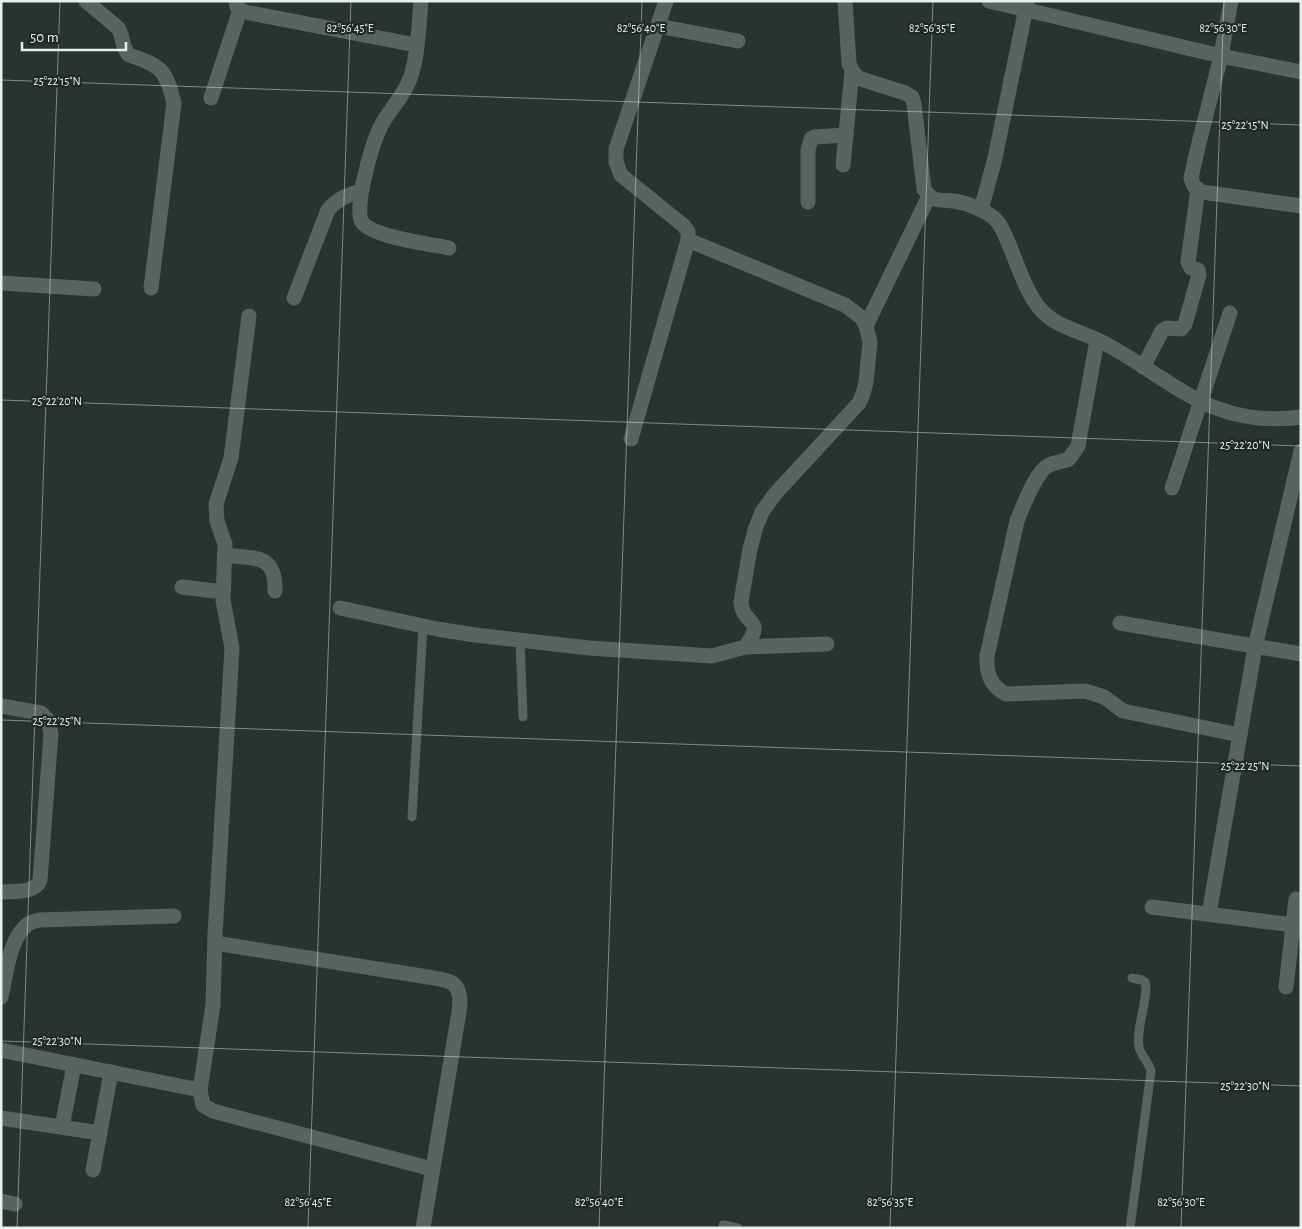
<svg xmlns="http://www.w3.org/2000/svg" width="1302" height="1229" viewBox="0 0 1302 1229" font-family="'Alegreya Sans',sans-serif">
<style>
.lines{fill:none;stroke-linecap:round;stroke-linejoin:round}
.service{stroke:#58655f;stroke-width:9}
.minor{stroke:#58655f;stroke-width:15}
.ticks{fill:none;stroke:#e8efec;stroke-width:1;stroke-opacity:0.45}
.ticks-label{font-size:12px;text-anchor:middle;fill:#e8efec;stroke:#1f2a25;stroke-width:4.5;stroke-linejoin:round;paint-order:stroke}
</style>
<rect width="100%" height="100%" fill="#29342f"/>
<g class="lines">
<g class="service">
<path d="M520,641L523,717"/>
<path d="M412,817L423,626"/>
<path d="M723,1225L738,1228"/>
<path d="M1130,1228L1151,1071C1149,1062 1141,1056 1139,1047C1136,1029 1146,1006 1146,987L1145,982L1142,980L1132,978"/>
</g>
<g class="minor">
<path d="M86,1L118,28C124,37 121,47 129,55C162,66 166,70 174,103L151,288"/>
<path d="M236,1L237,7L245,12L416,45"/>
<path d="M421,1C419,24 418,60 409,81C403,97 389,110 381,126C373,141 353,208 362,222C372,237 430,244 449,248"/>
<path d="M845,1L849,63L852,71L858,78L905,93L912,97L914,104L924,189C927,193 930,198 935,199C941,201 948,200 954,201C967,203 985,210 995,219C1001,224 1005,235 1008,242C1017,263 1026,293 1041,310C1057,328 1084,332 1104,343C1175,381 1212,429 1301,417"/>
<path d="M989,1L1221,56L1301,72"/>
<path d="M1231,1L1221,56L1198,147L1191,178L1194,186L1202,192L1301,206"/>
<path d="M658,26L738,41"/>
<path d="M211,98L240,10"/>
<path d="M843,165L852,71"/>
<path d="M808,202V150L811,139L814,137L846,135"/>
<path d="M981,210L995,158L1027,3"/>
<path d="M688,240L845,305L862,318L866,326L870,342L866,382L863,394L859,403L775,494L762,512L756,527L750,549L741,602C743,627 767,617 745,647"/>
<path d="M1,283L94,289"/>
<path d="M294,298L328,210C337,199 347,195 361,191"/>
<path d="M249,316L231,458L216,504L217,521L225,544L223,600L232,648L215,935L213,1005L200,1090L203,1105L213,1111L432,1169"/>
<path d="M866,326L929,196"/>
<path d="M1097,340L1078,446L1069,459C1062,462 1052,462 1046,467C1036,474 1022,508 1017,521L987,656C986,673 990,686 1006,694L1085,691L1104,697L1123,711L1240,735"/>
<path d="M1143,367L1162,331L1167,328L1181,329L1185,324L1199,275L1198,270L1191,268L1188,262L1198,189"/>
<path d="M631,439L688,240V232L684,226L621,175L616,162V149L666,1"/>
<path d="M1172,488L1230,313"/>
<path d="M225,555C255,559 276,553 275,591"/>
<path d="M182,587L223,592"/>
<path d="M340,608L437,629L475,635L589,648L712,656L745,647L827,644"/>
<path d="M1120,623L1301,654"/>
<path d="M1,706L41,713L48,720L51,734L40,880C35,894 13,891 1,892"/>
<path d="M1152,907L1293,925"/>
<path d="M1209,914L1255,647L1301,451"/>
<path d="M215,943L428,977C434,978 442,979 448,981C467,988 458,1015 456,1030L423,1228"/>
<path d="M1286,987L1296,899"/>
<path d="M1,997C6,976 9,938 28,924C31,922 35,921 39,920L174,916"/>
<path d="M1,1050L200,1090"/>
<path d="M1,1118L100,1133"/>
<path d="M62,1127L74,1065"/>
<path d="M93,1170L111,1072"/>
<path d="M1,1201L15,1204"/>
</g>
</g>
<path class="ticks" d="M1,80L1301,125M1,400L1301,446M1,720L1301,766M1,1041L1301,1086M17,1228L60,1M308,1228L351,1M599,1228L642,1M890,1228L933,1M1181,1228L1224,1"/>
<g class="ticks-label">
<text x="350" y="32">82°56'45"E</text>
<text x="641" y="32">82°56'40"E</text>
<text x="932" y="32">82°56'35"E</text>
<text x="1223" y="32">82°56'30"E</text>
<text x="57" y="85">25°22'15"N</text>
<text x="1245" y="129">25°22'15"N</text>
<text x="57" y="405">25°22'20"N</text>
<text x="1245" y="449">25°22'20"N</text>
<text x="57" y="725">25°22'25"N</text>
<text x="1245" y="770">25°22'25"N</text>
<text x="57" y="1045">25°22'30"N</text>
<text x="1245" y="1090">25°22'30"N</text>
<text x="308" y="1206">82°56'45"E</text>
<text x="599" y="1206">82°56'40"E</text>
<text x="890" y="1206">82°56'35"E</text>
<text x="1181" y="1206">82°56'30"E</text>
</g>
<rect width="1302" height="1229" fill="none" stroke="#e8efec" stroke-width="5"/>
<path d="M22 42v8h104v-8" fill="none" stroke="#e8efec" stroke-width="2.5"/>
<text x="30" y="42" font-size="15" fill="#e8efec" stroke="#1f2a25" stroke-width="4" paint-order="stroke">50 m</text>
</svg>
